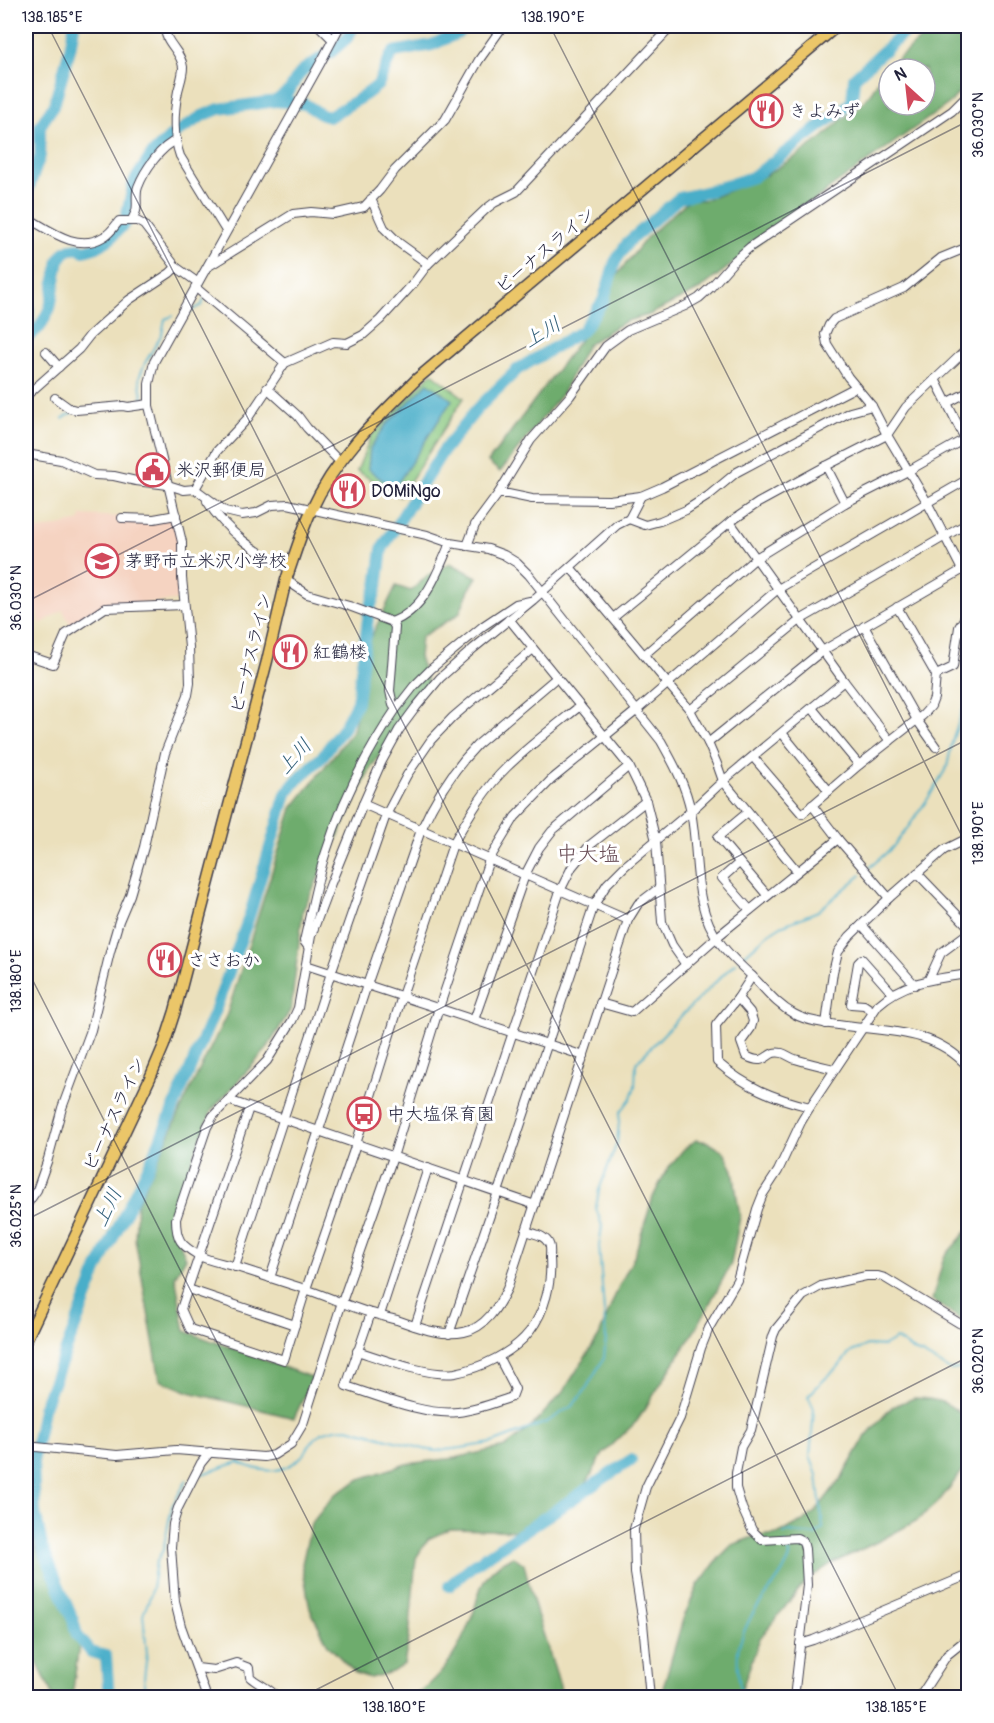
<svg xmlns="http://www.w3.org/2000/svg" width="994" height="1723" viewBox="0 0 994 1723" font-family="Pangolin,'Klee One',sans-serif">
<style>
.built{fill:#f5d3c1}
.green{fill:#88c77e;stroke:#55745c;stroke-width:1.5}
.forest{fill:#6eac6d;stroke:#486754;stroke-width:1.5;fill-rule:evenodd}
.water{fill:#49aec9;stroke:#366882;stroke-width:1.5}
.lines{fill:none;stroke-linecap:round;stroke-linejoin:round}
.stream{stroke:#49aec9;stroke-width:2}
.river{stroke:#49aec9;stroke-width:12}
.minor-casing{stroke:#403e4e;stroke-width:10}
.major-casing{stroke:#403e4e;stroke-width:13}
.minor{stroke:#fff;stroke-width:8}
.major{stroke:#ebc669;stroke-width:10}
.ticks{fill:none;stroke:#22223b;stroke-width:1.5;stroke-opacity:0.45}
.labels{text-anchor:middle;stroke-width:6;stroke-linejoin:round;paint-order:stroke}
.poi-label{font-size:18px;fill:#22223b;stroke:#fff;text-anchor:start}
.street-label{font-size:18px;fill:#22223b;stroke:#fff}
.water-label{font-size:20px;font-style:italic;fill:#34617b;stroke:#fff}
.quarter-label{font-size:21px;fill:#694d56;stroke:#fff}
.neatline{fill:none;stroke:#22223b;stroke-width:2}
.ticks-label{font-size:15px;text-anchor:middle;fill:#22223b}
</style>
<rect width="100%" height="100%" fill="#fff"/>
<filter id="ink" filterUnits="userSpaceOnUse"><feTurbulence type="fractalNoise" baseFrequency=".0167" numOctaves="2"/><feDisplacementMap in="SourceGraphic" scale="12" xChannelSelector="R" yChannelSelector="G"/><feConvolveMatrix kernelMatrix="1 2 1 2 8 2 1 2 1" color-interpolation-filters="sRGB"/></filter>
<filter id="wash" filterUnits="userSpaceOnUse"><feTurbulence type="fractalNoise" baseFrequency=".008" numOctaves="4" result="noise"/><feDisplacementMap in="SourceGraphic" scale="24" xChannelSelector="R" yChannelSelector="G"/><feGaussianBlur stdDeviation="1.35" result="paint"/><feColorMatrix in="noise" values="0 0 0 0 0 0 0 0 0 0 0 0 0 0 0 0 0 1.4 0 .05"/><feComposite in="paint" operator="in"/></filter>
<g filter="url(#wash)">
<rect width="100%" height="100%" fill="#ebe0bc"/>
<path class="built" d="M81,515L148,518L173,515L179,538V597L175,601L105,606L75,627L71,625L66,617L63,610L41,624L26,583V533L80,521Z"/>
<path class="green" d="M432,373L464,398L400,497L357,471L371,436Z"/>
<g class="forest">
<path d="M936,26H968V81L951,102L833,186L700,289L649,315L627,321L615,327L587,345L563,392L500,472L488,462L587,330L613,280L647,237L690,199L703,200L714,197L766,175L795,157L823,137L841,120L858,108L872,91L884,70ZM889,69H925V105H889Z"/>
<path d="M450,563L477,577L469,590L459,614L421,637L419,657L428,683L371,768L303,910L291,1009L266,1050L212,1110L169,1218L186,1258L175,1276L185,1331L313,1378L294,1418L189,1392L160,1380L135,1239L137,1204L195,1079L227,1014L292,808L353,731L371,637L396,586L411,591L428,575Z"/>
<path d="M696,1140L708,1142L724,1152L733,1170L740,1217L731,1264L697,1327L637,1421L603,1454L578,1498L552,1519L530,1531L450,1529L428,1539L416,1558L409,1638L404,1664L392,1672L370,1678L355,1673L328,1645L310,1609L302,1564L311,1524L334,1495L360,1479L406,1464L455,1458L505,1447L531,1427L563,1392L599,1336L618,1288L634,1257L653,1197L666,1171L683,1150Z"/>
<path d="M968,1230V1324L932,1300L944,1257Z"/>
<path d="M914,1398C941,1399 948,1402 968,1420V1464L940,1500L918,1520L881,1540L831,1564L806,1581L760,1638L739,1697L660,1698L683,1619L698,1585L719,1558L732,1545L753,1537L777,1534L801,1522L815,1512L842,1477L866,1436L892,1407Z"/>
<path d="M26,1463L35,1547L62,1595L79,1645L72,1697H52L50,1689L26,1640V1572L30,1569L26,1550Z"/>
<path d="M513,1556L524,1564L536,1611L560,1686L562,1697H407C442,1685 462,1644 474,1611C477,1600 480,1584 487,1576C494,1567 503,1561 513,1556Z"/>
</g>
<path class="water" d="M428,383L452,400L394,489L368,469L370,448L386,425Z"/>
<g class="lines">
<g class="stream">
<path d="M184,315L202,305L204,299"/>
<path d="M143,402L139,378L145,363L162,334L165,319L173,316"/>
<path d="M63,419L72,413"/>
<path d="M870,867L892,848L909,826L929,797L947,767L953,738L968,695"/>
<path d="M739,960L767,935L781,926L818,911L861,875"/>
<path d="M202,1474L239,1462C262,1474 284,1475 303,1455C308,1449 311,1441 317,1436C327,1429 337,1428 348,1428L424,1449L436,1451L461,1448L492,1443L547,1422L572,1406L584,1392L604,1358L606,1338L599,1246L602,1226L596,1208L599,1190L617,1143L620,1113L631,1098L635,1086L636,1063L676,1021L735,963"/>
<path d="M784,1534L787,1532L815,1535L823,1528L817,1475L810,1456L814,1409L808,1396C818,1386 826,1377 837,1368C842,1364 845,1357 850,1353C855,1349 860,1350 867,1345L884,1346L896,1339L916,1352L922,1354L950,1370L968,1368"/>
<path d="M147,1698L144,1678L147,1653L143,1615L151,1594L156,1562L163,1550L172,1506L187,1480"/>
<path d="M742,1698C739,1684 735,1655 740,1643C743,1633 748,1622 753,1613C760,1602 791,1565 790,1555C790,1552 786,1546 785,1543"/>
</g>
<g class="river">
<path d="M276,101L290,90L296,79L303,70L331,52L347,38L354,26"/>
<path d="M26,196L40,156V126L54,105L70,49L74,26"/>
<path d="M26,291C29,306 30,317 26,331"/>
<path d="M26,339L40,327L50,308L59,260L65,252L71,249L79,248L84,251L97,247L110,239L125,223L134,182L152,154L170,137L202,116L219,109L276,101L305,104L322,115L329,117L365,95L378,85L390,57L394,52L432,45L458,33L465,26"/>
<path d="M449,1586L472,1566L631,1460"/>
<path d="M109,1698L106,1656L91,1652L77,1635L73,1620L42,1546L35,1512L33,1462L43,1409L98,1268L151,1161L216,1008L249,917L286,794L297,780L321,758L344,727L357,702L369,611L377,587L382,549L443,451L478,408L518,369L582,331L603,301L615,262L628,242L679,198L709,191L753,177L852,102L854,78L911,26"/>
</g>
</g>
</g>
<g filter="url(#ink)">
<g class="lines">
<g class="minor-casing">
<g id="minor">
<path d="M165,26C164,43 181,50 183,67C183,75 180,83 178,91C174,111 173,136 180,156L226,231"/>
<path d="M319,26L332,39"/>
<path d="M371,199L384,228L399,243L428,264"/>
<path d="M26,217C48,229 77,253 103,237C110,234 115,226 119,221H137L144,225L176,267L197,282"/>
<path d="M132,220C133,217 135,214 136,211C138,204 135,195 138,187C144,171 161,146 177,140"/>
<path d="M209,266L293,214L311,212L333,214L364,207L380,190L395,170L445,120L479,60L503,26"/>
<path d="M195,287L285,363"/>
<path d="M46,352L59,367"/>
<path d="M935,379L965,439"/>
<path d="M267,388L298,416L307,428L340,462"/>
<path d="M26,396L79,349L90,335L129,300L170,273L176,267"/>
<path d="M55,398L69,408L76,410L123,406L128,407L149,404"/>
<path d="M947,403L968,392"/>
<path d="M26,454L61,460L94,475L114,476L136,481L168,485L184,490L195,489L225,511L242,515L256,513L272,505L288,504L427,535L450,543L488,549L504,555L517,563L529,575L661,741C674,764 686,786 691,812C700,857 691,905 721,944C730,956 742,967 753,977C766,990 777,1005 794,1014C807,1021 823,1023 838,1025C885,1032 934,1028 968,1067"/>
<path d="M826,466L887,435L906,407L968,348"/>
<path d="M195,489L217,451L248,418L285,363L333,342L347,343L363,335L380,320L413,284L428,264L486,209L494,203L516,192L672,26"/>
<path d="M498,494L531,440L570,396L606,346L628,330L685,306L699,298L711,287L734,261L750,247L952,111L968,95"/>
<path d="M641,496L629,519L617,525L533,600L474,648L440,678L416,707L399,730L382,761L363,804L331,883L311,936L298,1008L292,1021L267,1061L213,1116L207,1127L176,1219C176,1240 181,1245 198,1255C208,1261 222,1263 233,1266C256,1273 279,1281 302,1288C325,1295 347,1306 371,1313C380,1315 388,1318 397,1320C418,1327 441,1337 464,1332C485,1328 498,1307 507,1289L628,920L638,904L659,888"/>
<path d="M207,501C226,531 258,555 290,569"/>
<path d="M122,518L154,519L176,515"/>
<path d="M629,519L645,525L660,521L686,510L708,496L737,472L850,412L872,406"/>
<path d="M730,522L844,681L890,741"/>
<path d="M467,546L475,525L498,494H508L532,499L609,500L641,496L662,487L856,387"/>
<path d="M570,567L690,710L708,743L717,764L723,781L797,871"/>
<path d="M286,580L307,594L349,606L392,622C425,609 437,574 450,543"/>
<path d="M613,618L730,522L758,503L826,466L845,503L910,470L968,437"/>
<path d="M509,619L629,766L646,801L656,841L662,922L672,945L686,965"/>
<path d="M392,622L395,627L390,691L393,705L396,709L414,686L431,669L483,626L516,604L530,601"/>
<path d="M864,626L917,720L936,747"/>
<path d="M26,655L53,664L66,634L105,608L184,605"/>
<path d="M644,655L756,558L845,503"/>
<path d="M936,675L953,667L959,627L968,612"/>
<path d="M812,708L859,765"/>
<path d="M690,710L800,620L968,523"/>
<path d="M782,733L829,791"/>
<path d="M708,743L822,651L962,570L927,502L887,435L872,406L848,377L827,344L825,334L829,325L834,319L904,288L941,258L968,247"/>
<path d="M753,757L802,814L859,765L923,715L931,706L934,698L936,675L897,607"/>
<path d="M363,804L628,920"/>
<path d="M812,805L838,839L889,898"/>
<path d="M748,812L718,837L767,895"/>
<path d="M739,863L722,878L750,910"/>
<path d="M917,873L968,926"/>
<path d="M862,925L915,985"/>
<path d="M309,948L304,941C311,912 316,883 325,855C341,804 366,753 396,709"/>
<path d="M306,965L584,1056"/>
<path d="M752,976L738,998L750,1012L753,1021L751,1028L741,1042L746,1056C769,1068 765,1049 782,1053C786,1054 791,1058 795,1059C808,1063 821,1066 834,1069"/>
<path d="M929,979L941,953L968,933"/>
<path d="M738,998L716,1025L717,1062C746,1087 773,1098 810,1107"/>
<path d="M600,1003L632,1012L717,937L838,839"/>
<path d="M873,1011L864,1005L851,1004L858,963L862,959L892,993"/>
<path d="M474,1020L525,875L539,848L552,831L629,766"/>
<path d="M826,1024L833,972L838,952L850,936L889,898L944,850L968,838"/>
<path d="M228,1100L535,1205"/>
<path d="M249,1108L181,1309L190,1329L284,1360L306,1289L356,1144L402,996L453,844C468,817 485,788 507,767C530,745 555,726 580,706"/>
<path d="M26,1206L37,1190L48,1159L62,1108L91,1030L110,952L119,921L130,895L144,847L165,753L188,695L190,683L189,647L182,578V542L149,406V384L154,362L321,62L340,26"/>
<path d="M235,1267L331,973L386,815L407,775L431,740L453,717L533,649"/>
<path d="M270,1278L367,985L421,830C435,798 453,770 477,745L556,678"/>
<path d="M188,1289L295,1325"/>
<path d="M371,1313L346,1386C378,1396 425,1416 458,1412C477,1410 494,1403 512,1397L515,1389L499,1358"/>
<path d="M380,1315L428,1168"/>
<path d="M415,1326L560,891L572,867L590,845L646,801"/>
<path d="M449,1334L498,1192L594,905L607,884L625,866L691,811L723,781L844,681"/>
<path d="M357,1351C382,1359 430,1377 455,1373C481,1368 513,1353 530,1331C545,1311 552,1283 550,1258C550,1254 551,1247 549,1244C545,1235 534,1234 526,1231"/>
<path d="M26,1446L117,1455L176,1450L264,1457L274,1455L291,1444L303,1424L342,1302L393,1157L439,1008L489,860L515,817L551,780L636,711L778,589L968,479"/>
<path d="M800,1644L813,1640L968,1575"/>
<path d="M197,1668L214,1670L236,1663L249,1668L250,1677C259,1685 270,1688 278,1698"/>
<path d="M207,1698L181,1626L175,1602L171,1547L173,1524L178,1508L201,1463L210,1452"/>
<path d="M650,1698L643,1623L635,1573L634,1529L646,1487L680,1418L701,1348L709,1328L737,1280L757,1209L763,1194L778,1171L801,1122L810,1107L878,1005C905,981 934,979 968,974"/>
<path d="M794,1698L807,1585L805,1549L803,1541L797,1538L762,1540L752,1530L742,1508L736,1488V1473L741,1447L751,1430L773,1336L776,1329L803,1296L821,1286L866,1276H878L885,1278L959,1323L968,1327"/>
<path d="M919,1698L947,1655L968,1638"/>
</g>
</g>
<g class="major-casing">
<path id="major" d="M26,1340L150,1078L164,1045L175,1011L267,661L286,580C294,557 301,533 311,511C335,458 377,418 418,378L837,26"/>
</g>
<use href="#minor" class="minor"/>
<use href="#major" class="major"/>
</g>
</g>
<path class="ticks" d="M48,26L900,1698M550,26L968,848M26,602L968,121M26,967L398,1698M26,1220L968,739M300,1698L968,1357"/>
<defs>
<g id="restaurant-ring" transform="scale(1.725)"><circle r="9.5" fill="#fff" stroke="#d1495b" stroke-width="1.5"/><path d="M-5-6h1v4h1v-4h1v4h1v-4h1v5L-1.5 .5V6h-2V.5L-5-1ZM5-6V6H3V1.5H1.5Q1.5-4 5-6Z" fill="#d1495b"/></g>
<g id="civic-ring" transform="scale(1.725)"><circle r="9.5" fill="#fff" stroke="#d1495b" stroke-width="1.5"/><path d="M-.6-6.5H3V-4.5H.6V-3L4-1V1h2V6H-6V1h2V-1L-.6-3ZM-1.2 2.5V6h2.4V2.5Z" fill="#d1495b"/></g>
<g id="school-ring" transform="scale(1.725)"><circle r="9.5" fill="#fff" stroke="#d1495b" stroke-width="1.5"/><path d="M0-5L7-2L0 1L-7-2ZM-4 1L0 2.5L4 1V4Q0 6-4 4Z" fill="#d1495b"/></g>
<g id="bus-ring" transform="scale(1.725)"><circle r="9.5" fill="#fff" stroke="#d1495b" stroke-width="1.5"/><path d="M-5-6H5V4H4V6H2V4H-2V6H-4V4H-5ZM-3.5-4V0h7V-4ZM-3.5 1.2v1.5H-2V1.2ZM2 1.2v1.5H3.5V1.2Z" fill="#d1495b"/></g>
</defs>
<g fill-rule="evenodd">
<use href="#restaurant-ring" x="766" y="111"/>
<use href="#civic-ring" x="153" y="470"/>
<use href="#restaurant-ring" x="348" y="491"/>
<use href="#school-ring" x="102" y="561"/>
<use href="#restaurant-ring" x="290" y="652"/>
<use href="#restaurant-ring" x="165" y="960"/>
<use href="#bus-ring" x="364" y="1114"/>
</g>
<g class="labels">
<g class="poi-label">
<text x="789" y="117">きよみず</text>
<text x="176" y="476">米沢郵便局</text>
<text x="371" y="497">DOMiNgo</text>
<text x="125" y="567">茅野市立米沢小学校</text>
<text x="313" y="658">紅鶴楼</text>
<text x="188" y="966">ささおか</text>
<text x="387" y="1120">中大塩保育園</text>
</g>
<g class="street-label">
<text transform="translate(545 250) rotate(-40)" y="6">ビーナスライン</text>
<text transform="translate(251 653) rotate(-76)" y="6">ビーナスライン</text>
<text transform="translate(114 1114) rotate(-65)" y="6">ビーナスライン</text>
</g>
<g class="water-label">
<text transform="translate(542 332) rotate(-31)" y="7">上川</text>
<text transform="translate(294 756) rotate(-48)" y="7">上川</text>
<text transform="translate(107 1207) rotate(-64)" y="7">上川</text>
</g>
<g class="quarter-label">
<text x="588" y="861">中大塩</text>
</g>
</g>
<rect width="994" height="1723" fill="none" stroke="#fff" stroke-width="66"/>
<g transform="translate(907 87) rotate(333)"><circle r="28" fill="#ffffff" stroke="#a7a7b1" stroke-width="1.5"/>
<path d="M0-4.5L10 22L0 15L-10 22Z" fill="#d1495b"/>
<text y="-9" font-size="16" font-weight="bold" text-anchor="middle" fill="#22223b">N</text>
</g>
<rect x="33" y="33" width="928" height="1657" class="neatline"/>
<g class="ticks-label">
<text x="52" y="22">138.185°E</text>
<text x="553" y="22">138.190°E</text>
<text transform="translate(978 125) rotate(-90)" y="5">36.030°N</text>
<text transform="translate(16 598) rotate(-90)" y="5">36.030°N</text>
<text transform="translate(978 833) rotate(-90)" y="5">138.190°E</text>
<text transform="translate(16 981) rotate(-90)" y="5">138.180°E</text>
<text transform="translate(16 1216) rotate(-90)" y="5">36.025°N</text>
<text transform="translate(978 1361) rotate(-90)" y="5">36.020°N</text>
<text x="394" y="1712">138.180°E</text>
<text x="896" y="1712">138.185°E</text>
</g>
</svg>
